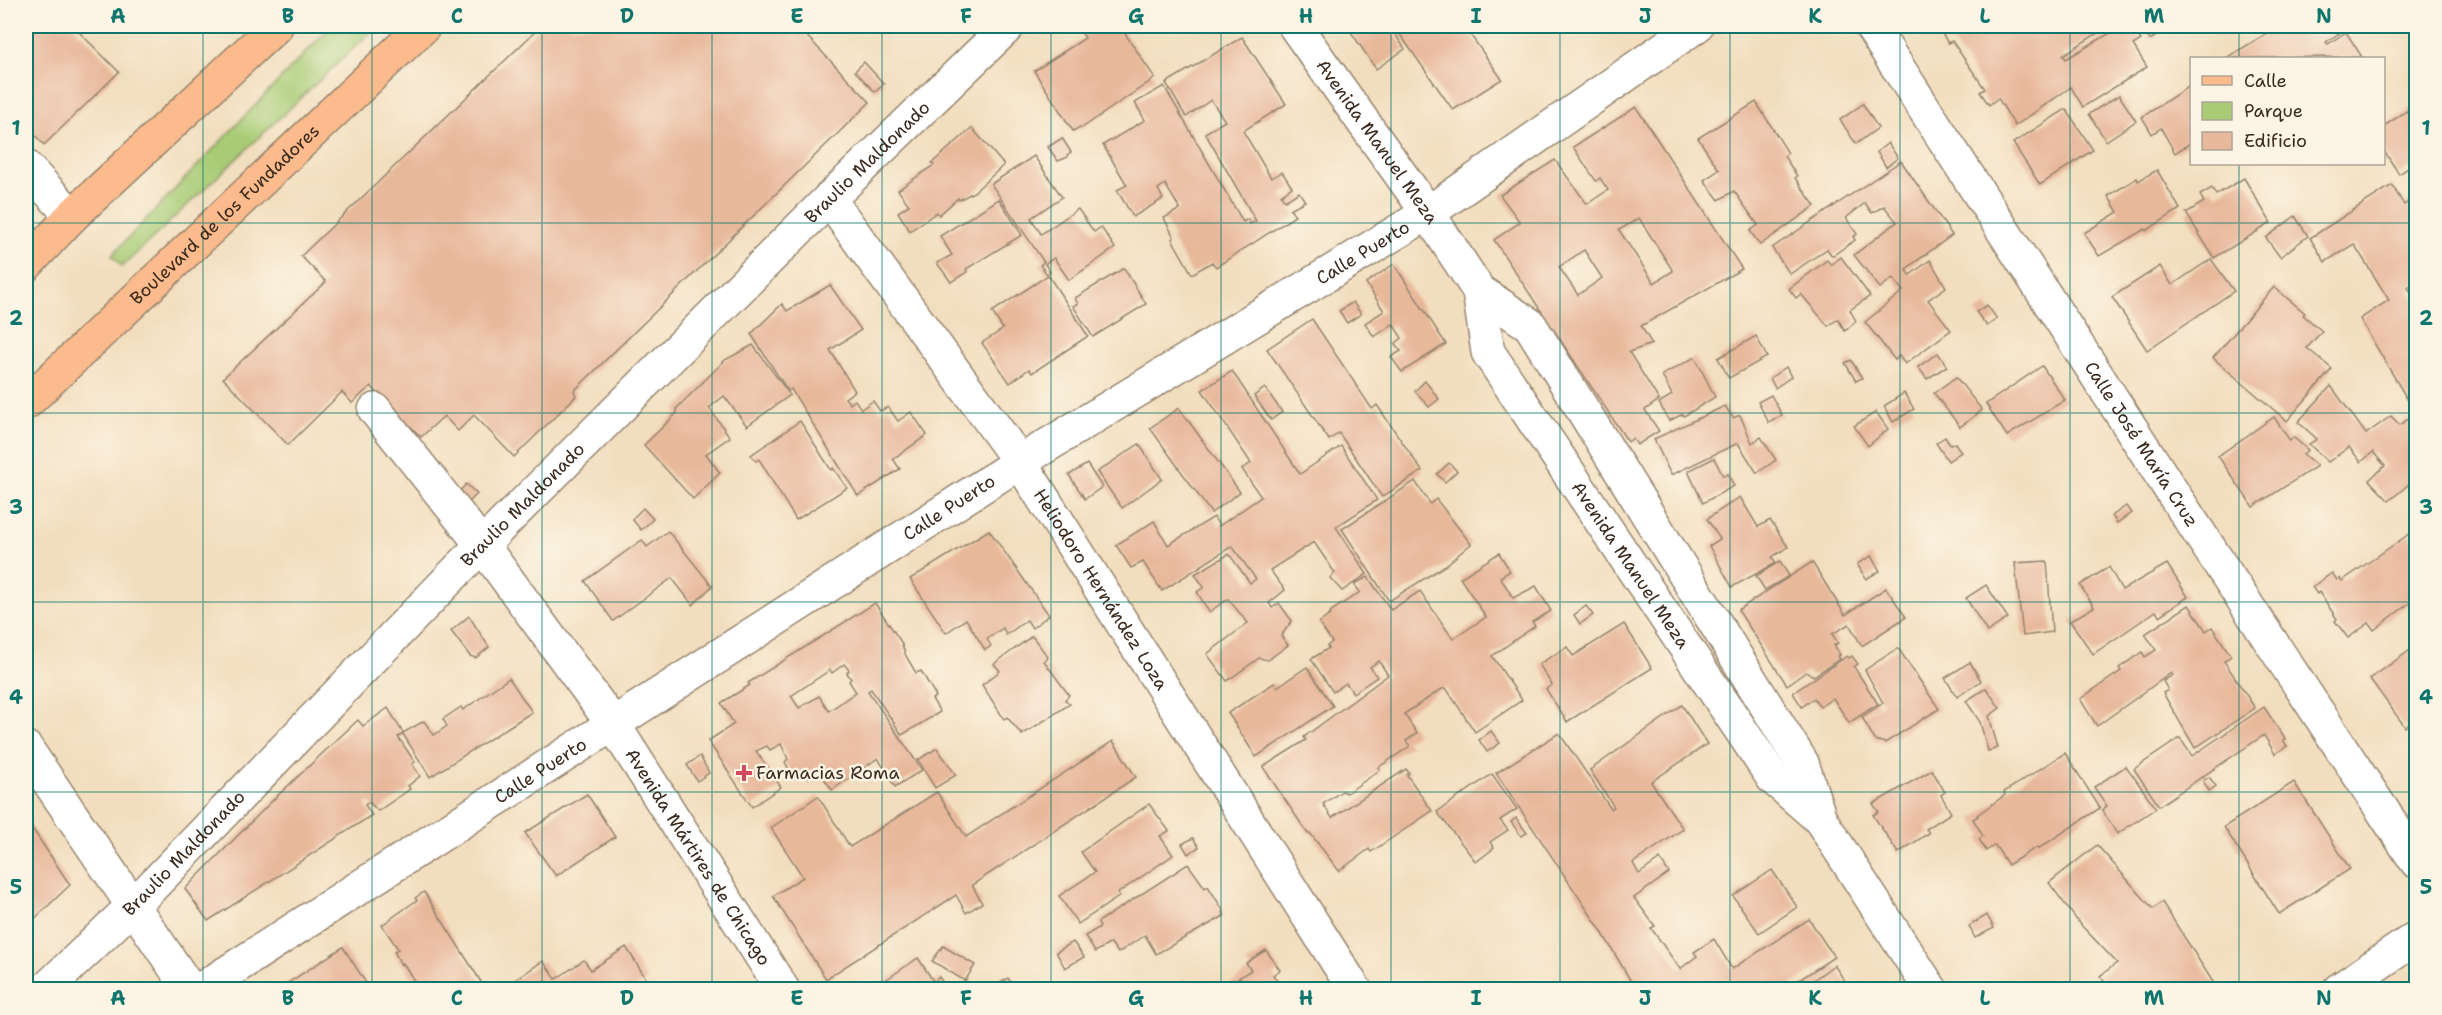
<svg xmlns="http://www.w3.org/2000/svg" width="2442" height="1015" viewBox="0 0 2442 1015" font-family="'Shantell Sans',sans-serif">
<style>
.green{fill:#a8cc76;stroke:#727b4a;stroke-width:1.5}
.building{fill:#e8b89b;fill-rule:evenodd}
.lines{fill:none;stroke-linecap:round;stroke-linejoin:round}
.minor-casing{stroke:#96846e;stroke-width:36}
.major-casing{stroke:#96846e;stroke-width:36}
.minor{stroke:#fff;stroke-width:33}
.major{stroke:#fbbb8c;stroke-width:33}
.grid{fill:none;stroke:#0f766e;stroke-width:1.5;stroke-opacity:0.55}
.poi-dot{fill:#d1495b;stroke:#fcf5e5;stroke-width:2}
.labels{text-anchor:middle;stroke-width:5;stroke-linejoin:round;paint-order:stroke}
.street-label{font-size:18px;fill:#3b2a1e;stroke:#fcf5e5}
.poi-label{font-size:18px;fill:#3b2a1e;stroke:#fcf5e5;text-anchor:start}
.neatline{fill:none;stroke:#0f766e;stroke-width:2}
.grid-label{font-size:20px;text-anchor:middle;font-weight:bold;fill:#0f766e}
</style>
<rect width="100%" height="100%" fill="#fcf5e5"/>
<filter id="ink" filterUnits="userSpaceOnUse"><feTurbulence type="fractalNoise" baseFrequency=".0167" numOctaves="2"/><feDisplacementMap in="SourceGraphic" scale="12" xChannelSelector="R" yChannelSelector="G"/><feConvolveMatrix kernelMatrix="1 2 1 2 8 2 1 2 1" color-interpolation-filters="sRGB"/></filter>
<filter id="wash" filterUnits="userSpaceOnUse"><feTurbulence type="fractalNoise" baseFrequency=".008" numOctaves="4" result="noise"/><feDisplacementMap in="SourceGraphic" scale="24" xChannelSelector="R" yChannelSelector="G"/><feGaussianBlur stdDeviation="1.35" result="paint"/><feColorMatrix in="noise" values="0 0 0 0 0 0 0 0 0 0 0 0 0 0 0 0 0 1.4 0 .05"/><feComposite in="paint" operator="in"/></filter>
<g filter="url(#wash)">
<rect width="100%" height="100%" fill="#f2debe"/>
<path class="green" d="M331,26H377L122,267L112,255Z"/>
<g id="blocks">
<g class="building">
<path d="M26,26H73L119,72L44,145L26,125V74L28,71Z"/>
<path d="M541,26H797L870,102L574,391L576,396L514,457L474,415L458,431L444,416L421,437L371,386L352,403L342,392L288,445L223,378L326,282L301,256Z"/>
<path d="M1091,26H1096L1098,29L1103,26H1120L1155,78L1082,128L1080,127L1073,131L1034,71L1085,38L1081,32Z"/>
<path d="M1347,26H1390L1405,49L1376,69Z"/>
<path d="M1394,26H1464L1502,79L1453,110Z"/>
<path d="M1937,26H1969L1971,28L1975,26H2109L2063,55L2066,59L2122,26H2132L2141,40L2133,45L2147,67L2083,107L2071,87L2015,126L1998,98L1989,105L1980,92L1985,89L1952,41L1948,43Z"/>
<path d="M2140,26H2161L2164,31L2150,40Z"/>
<path d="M2279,26H2350L2326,42L2328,44L2346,32L2362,57L2226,58Z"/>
<path d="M1242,37L1286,104L1243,131L1271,178L1282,172L1292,187L1281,195L1285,201L1299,192L1305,201L1290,209L1295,216L1216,267L1212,262L1192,274L1172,239L1174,237L1164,218L1180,209L1165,184L1158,189L1163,199L1133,217L1117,190L1127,185L1103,145L1145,120L1135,103L1164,86L1243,222L1248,219L1250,224L1256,221L1205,133L1225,121L1211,100L1186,117L1166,83Z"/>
<path d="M864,62L884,84L875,92L855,71Z"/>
<path d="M2192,84V142L2175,153L2161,128L2152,134L2142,117Z"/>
<path d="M2119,95L2136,121L2106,141L2089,114Z"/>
<path d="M1756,102L1788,153L1784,156L1797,176L1795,178L1815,206L1760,245L1750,231L1758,225L1734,191L1719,200L1704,180L1719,170L1698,138Z"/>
<path d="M1863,104L1878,128L1856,144L1840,120Z"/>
<path d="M2416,105V163L2399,174L2384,151V126Z"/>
<path d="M1636,107L1742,269L1641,326L1652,344L1629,352L1659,400L1645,410L1659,431L1637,445L1633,438L1628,442L1494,240L1520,222L1500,195L1555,160L1587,204L1608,190L1600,178L1596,181L1573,147ZM1639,218L1673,271L1654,283L1619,230ZM1584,250L1602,278L1578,295L1559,267Z"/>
<path d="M2066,109L2093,150L2040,185L2013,143Z"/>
<path d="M972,128L1004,165L974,192L959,200L958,198L939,215L937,212L910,231L898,212L909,205L898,190L934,165L932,163Z"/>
<path d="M1062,138L1071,152L1067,155L1068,157L1058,161L1048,147Z"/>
<path d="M1888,143L1898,158L1886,167L1877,152Z"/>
<path d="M1034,156L1062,197L1031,218L1041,234L1078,209L1094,232L1101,227L1115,248L1069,280L1054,258L1045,264L1050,272L1047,274L1040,265L1044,262L991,184Z"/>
<path d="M1901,161L1952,235L1906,269L1910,275L1930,260L1946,287L1928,300L1951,330L1905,364L1899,356L1895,360L1865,322L1903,291L1893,278L1880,288L1854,255L1897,222L1884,206L1872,213L1865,203L1846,218L1857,234L1853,237L1855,240L1832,256L1827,249L1790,274L1772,248Z"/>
<path d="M2157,170L2180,209L2146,231L2145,229L2099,256L2084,233L2118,212L2108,196L2137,178L2138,181Z"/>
<path d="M2244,178L2271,223L2214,258L2186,213L2204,202L2200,195L2212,188L2216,195Z"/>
<path d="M2392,185L2404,205L2416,197V282L2408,288L2416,301V400L2410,404L2360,319L2389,300L2354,244L2325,262L2310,238Z"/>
<path d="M999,199L1022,235L966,269L967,272L951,282L937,263L952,255L940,236Z"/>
<path d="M2295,216L2308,236L2280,257L2266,238Z"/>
<path d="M1841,257L1870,296L1850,310L1856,321L1845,331L1838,319L1828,326L1801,294L1796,298L1789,289L1827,260L1831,265Z"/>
<path d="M2211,259L2234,291L2147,350L2112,297L2160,266L2172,285Z"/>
<path d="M1394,264L1446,344L1402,372L1391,357L1401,351L1395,344L1402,338L1393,324L1374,337L1365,323L1384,311L1366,283Z"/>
<path d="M1124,268L1146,304L1093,337L1073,306L1078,304L1075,298Z"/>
<path d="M1048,275L1088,336L1032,373L1029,369L1010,383L982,343L1003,329L992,312Z"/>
<path d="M830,285L861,330L830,350L855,391L845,398L850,404L855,400L861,409L873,401L880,411L888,407L898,421L911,412L927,435L893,459L900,469L858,496L791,389L788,391L751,334L782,304L787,311Z"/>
<path d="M2274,287L2305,313L2303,315L2322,331L2307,348L2332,369L2287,421L2213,358Z"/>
<path d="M1353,302L1361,314L1347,323L1339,311Z"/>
<path d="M1987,305L1997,319L1987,326L1976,312Z"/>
<path d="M1312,319L1372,409L1377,405L1422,471L1382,497L1339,433L1329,440L1267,349Z"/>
<path d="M1756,336L1767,357L1729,378L1718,358Z"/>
<path d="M753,345L790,395L747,426L724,396L709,408L730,437L706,454L720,473L693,499L644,445L677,413L676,409L725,360Z"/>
<path d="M1938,353L1947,366L1927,379L1918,367Z"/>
<path d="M1695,357L1715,397L1684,416L1683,414L1669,421L1659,403L1672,395L1662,375Z"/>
<path d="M1851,360L1862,378L1856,381L1845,363Z"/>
<path d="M2042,366L2065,400L2007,436L1986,404Z"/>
<path d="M1786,367L1791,377L1775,388L1770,378Z"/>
<path d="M1232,371L1300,474L1341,446L1377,500L1336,527L1367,574L1342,591L1330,578L1335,573L1314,542L1270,570L1285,590L1269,603L1272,608L1279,603L1292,621L1281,636L1288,645L1268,660L1259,658L1227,681L1207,654L1248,623L1228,599L1209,612L1197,592L1204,587L1195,574L1229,554L1250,583L1256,579L1232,546L1162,591L1143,562L1131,568L1116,545L1154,521L1168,545L1214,517L1219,526L1261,497L1242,469L1251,463L1202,390Z"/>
<path d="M1956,377L1982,410L1960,427L1934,393Z"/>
<path d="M1425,381L1439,399L1429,407L1415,391Z"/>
<path d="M2331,386L2366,434L2391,416L2400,425L2408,419L2416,429V478L2389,501L2369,480L2385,466L2373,452L2361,462L2349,447L2328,462L2309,444L2317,439L2298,422Z"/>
<path d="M1265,388L1282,412L1271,420L1254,396Z"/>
<path d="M1904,393L1914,409L1893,422L1884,406Z"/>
<path d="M1771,395L1782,415L1769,423L1758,402Z"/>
<path d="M1725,406L1733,418L1740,415L1752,443L1761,437L1776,460L1757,473L1738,443L1671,475L1654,439Z"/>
<path d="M1179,408L1240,492L1211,513L1150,428Z"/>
<path d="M1876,412L1888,429L1868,446L1854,426Z"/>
<path d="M2274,417L2290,441L2293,437L2308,450L2303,454L2317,466L2253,507L2218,456Z"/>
<path d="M800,421L831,470L833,468L847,488L796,520L759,459L756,461L751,455Z"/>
<path d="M1945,437L1950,445L1955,443L1961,452L1948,461L1936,443Z"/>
<path d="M1139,444L1162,479L1122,508L1097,472Z"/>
<path d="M1714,458L1723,476L1728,474L1734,486L1703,503L1688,471Z"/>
<path d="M1449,463L1457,471L1445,482L1437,474Z"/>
<path d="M1087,464L1102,487L1085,499L1069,475Z"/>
<path d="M1415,481L1430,504L1436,499L1471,544L1446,565L1389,601L1342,529Z"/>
<path d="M466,484L477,494L466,505L456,496Z"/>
<path d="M1740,497L1758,527L1770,520L1788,547L1772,557L1776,563L1732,587L1709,546L1720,539L1707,519Z"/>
<path d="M2126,506L2131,513L2117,523L2112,516Z"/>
<path d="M643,508L653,519L641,530L632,519Z"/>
<path d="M989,530L1049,615L1032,628L1027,620L1006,635L1003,628L987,639L991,646L985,650L966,619L946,633L910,579Z"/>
<path d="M668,531L712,586L693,605L672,578L613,621L585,581L642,540L647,547Z"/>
<path d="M2409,534L2416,545V598L2374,630L2369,623L2348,638L2335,621L2337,619L2319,592L2317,594L2312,587L2332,573L2337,580L2340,578L2342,581Z"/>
<path d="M1499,553L1510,571L1500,577L1513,598L1536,586L1551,611L1532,622L1535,626L1492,656L1522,700L1475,732L1446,688L1442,689L1404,714L1417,733L1406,741L1410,746L1379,767L1380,770L1347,793L1342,791L1323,804L1332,818L1406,769L1409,773L1407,775L1432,811L1371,852L1369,849L1339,871L1310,833L1308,834L1263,767L1306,740L1304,737L1388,675L1379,661L1370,667L1377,677L1353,693L1346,683L1333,692L1311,659L1329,648L1327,646L1332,642L1319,623L1331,614L1330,612L1360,592L1354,584L1368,577L1391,610L1420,591L1453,639L1486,617L1460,578Z"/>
<path d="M1871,556L1880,571L1866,579L1857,564Z"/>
<path d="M1780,561L1789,576L1765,590L1756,576Z"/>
<path d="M2047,561L2052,632L2023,636L2015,563Z"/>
<path d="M1812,562L1845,615L1886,588L1906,617L1862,646L1849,624L1832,634L1838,643L1834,645L1840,655L1838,656L1840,659L1814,676L1806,672L1787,685L1738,610Z"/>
<path d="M2167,564L2188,597L2159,616L2156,611L2093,654L2070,621L2094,607L2080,585L2109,567L2122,590Z"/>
<path d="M1986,585L2008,618L1987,632L1966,598Z"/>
<path d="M875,603L901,642L906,656L916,673L921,671L936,696L932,699L940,712L902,735L871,689L868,691L922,770L895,787L878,758L832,790L819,771L808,778L803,769L792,776L785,762L788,759L781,744L770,750L767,746L756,751L781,787L752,807L708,741L734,724L721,703L750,685L748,683ZM844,664L849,670L847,673L851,679L849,681L856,692L829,711L819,696L799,708L791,696L830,670L832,673Z"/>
<path d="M2189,605L2206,631L2212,627L2222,642L2231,656L2224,661L2255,708L2195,748L2163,693L2168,690L2163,681L2173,675L2171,673L2097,726L2080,699L2121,671L2119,668L2142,652L2145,657L2156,650L2145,634Z"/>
<path d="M1586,606L1593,615L1580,624L1574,615Z"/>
<path d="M469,616L489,647L476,658L470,656L451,631Z"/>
<path d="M1624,624L1652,668L1567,722L1546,689L1552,685L1539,664L1567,647L1573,656Z"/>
<path d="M1032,636L1048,657L1044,661L1069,695L1065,700L1070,704L1022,735L1007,717L1004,719L982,685L1000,671L994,664Z"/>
<path d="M2416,646V719L2405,727L2370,679Z"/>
<path d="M1898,648L1939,709L1885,743L1875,740L1862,717L1883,703L1865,670Z"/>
<path d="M1847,656L1849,658L1852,656L1858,664L1854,667L1878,704L1849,723L1833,698L1820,707L1814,698L1802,707L1793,693Z"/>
<path d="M1970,662L1981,681L1957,697L1945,678Z"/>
<path d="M1307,667L1333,706L1256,757L1228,713L1274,683L1277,687Z"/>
<path d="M509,678L532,712L430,777L403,734L398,737L415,762L412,764L420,776L408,786L410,789L378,811L369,802L365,805L372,815L208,921L185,889L274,799L358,720L363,726L388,708L403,733L424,721L434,735L447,726L443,719L461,707L463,710Z"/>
<path d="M1986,688L2000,708L1989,716L1998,748L1988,751L1980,722L1966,701Z"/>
<path d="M1682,705L1707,744L1651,782L1683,829L1633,863L1639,874L1660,859L1669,873L1634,898L1655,926L1651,928L1680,969L1697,956L1694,952L1714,939L1732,969L1809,919L1834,957L1784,990H1636L1602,932L1496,773L1559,733L1611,809L1614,807L1590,770Z"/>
<path d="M2264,707L2285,739L2283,740L2287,746L2275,754L2264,735L2159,806L2134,769L2180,738L2192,756Z"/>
<path d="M1491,731L1500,743L1487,752L1479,740Z"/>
<path d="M1113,741L1136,777L972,885L982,903L966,913L956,895L826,979L773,896L803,877L771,828L818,796L850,847L937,792L966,837Z"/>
<path d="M937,748L956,775L935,788L918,760Z"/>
<path d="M2065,753L2100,808L2038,849L2037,847L2008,865L1995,845L1986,851L1979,839L1983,836L1973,819L1978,816L1977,815L2005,795L2004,792Z"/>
<path d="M700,756L709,773L697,781L687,765Z"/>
<path d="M2126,766L2156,808L2117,834L2102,810L2107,806L2094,787Z"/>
<path d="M1932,770L1945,792L1941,795L1951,813L1926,829L1929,833L1898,853L1873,815L1879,812L1873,804Z"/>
<path d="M1492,774L1517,809L1500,820L1508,830L1490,842L1494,848L1476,862L1437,812Z"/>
<path d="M2209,777L2216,786L2209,791L2203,781Z"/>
<path d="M2294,782L2350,869L2279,914L2224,827Z"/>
<path d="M587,794L615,837L556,876L525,833Z"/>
<path d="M1149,804L1169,831L1160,836L1173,855L1118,893L1120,896L1078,924L1059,896L1095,872L1081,852Z"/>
<path d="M1516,818L1527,833L1521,836L1511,822Z"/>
<path d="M26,819L70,885L26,927Z"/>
<path d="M1193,838L1199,847L1188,854L1182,844Z"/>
<path d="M2097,845L2153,909L2162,902L2218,990H2111L2100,976L2117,963L2079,923L2049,883Z"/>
<path d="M1188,864L1205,888L1208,886L1223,910L1224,916L1156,954L1145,935L1118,953L1111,943L1095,952L1085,936L1100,927L1098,922Z"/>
<path d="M1772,870L1797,907L1759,933L1733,896Z"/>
<path d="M424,892L478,977L486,990H422L418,987L403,963L401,965L394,951L398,949L382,925L417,900L415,898Z"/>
<path d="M1987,915L1994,928L1975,938L1969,926Z"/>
<path d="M1073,942L1084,957L1065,968L1056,952Z"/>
<path d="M943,946L975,965L965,981L932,961Z"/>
<path d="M343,947L368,986L363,990H277Z"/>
<path d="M626,947L647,980L632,990H500L543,961L556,979L584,960L591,970Z"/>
<path d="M1266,950L1280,970L1273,975L1283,990H1220L1251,970L1246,963Z"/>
<path d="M918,958L934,982L939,977L948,990H871Z"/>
<path d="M1834,965L1851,990H1800Z"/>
<path d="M1008,978L1015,990H989Z"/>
<path d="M1181,981L1188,990H1168Z"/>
<path d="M2101,983L2105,990H2091Z"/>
</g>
</g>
</g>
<g filter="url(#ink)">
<use href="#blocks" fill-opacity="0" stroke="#96846e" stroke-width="1.5"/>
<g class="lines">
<g class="minor-casing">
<g id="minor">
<path id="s1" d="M1295,26L1428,213L1479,291L1530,325L1802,763L1820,819L1931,990"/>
<path id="s2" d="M1871,26L2176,498L2416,861"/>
<path d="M26,167L72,216"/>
<path id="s3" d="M829,199L1020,462L1355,990"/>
<path id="s4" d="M1479,291L1488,352L1773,778L1820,819"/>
<path id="s5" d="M375,410L482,545L613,724L783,990"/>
<path d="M26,748L190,990"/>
<path id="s6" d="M45,990L134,905L482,545L829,199L1008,26"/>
<path id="s7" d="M200,990L1020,462L1428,213L1696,26"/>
<path d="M2339,990L2416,938"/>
</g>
</g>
<g class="major-casing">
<g id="major">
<path d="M26,265L72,216L276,26"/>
<path id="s8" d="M26,403L424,26"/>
</g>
</g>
<use href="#minor" class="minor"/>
<use href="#major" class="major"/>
</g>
</g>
<path class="grid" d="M203,26V990M372,26V990M542,26V990M712,26V990M882,26V990M1051,26V990M1221,26V990M1391,26V990M1560,26V990M1730,26V990M1900,26V990M2070,26V990M2239,26V58M2239,164V990M26,223H2416M26,413H2416M26,602H2416M26,792H2416"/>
<path class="poi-dot" d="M741 764h6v6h6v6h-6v6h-6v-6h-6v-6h6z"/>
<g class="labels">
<g class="street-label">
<text dy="6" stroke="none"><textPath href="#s1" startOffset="142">Avenida Manuel Meza</textPath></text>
<text dy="6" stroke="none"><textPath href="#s6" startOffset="1167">Braulio Maldonado</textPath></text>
<text dy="6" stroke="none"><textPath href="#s8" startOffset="274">Boulevard de los Fundadores</textPath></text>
<text dy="6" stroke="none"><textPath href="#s7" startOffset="1377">Calle Puerto</textPath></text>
<text dy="6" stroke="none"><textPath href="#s2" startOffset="498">Calle José María Cruz</textPath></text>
<text dy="6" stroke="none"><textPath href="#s6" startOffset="681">Braulio Maldonado</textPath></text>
<text dy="6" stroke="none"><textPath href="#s7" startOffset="891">Calle Puerto</textPath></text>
<text dy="6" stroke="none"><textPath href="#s4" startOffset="318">Avenida Manuel Meza</textPath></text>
<text dy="6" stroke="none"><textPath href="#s3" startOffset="476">Heliodoro Hernández Loza</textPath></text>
<text dy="6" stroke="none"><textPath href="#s7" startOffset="405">Calle Puerto</textPath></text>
<text dy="6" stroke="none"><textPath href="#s6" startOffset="195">Braulio Maldonado</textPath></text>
<text dy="6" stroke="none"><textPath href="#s5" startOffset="552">Avenida Mártires de Chicago</textPath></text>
</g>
<g class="poi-label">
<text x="756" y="779">Farmacias Roma</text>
</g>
</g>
<rect width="2442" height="1015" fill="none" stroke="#fcf5e5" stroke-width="66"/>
<rect x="2190" y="57" width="195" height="108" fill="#fcf5e5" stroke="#afa495" stroke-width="1.5"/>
<rect x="2202" y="76" width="30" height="9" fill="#fbbb8c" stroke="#afa495" stroke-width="1.5"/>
<text x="2244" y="87" font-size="18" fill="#3b2a1e">Calle</text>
<rect x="2202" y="102" width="30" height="18" fill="#a8cc76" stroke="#afa495" stroke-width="1.5"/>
<text x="2244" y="117" font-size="18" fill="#3b2a1e">Parque</text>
<rect x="2202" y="132" width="30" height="18" fill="#e8b89b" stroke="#afa495" stroke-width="1.5"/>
<text x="2244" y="147" font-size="18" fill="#3b2a1e">Edificio</text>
<rect x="33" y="33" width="2376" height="949" class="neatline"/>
<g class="grid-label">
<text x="118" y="23">A</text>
<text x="288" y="23">B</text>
<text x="457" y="23">C</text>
<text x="627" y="23">D</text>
<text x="797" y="23">E</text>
<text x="966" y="23">F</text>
<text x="1136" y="23">G</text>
<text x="1306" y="23">H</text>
<text x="1476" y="23">I</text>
<text x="1645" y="23">J</text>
<text x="1815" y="23">K</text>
<text x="1985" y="23">L</text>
<text x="2154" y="23">M</text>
<text x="2324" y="23">N</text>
<text x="16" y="135">1</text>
<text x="2426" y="135">1</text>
<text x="16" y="325">2</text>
<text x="2426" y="325">2</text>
<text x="16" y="514">3</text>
<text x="2426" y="514">3</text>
<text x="16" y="704">4</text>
<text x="2426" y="704">4</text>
<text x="16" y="894">5</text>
<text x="2426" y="894">5</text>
<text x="118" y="1005">A</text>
<text x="288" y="1005">B</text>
<text x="457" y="1005">C</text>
<text x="627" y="1005">D</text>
<text x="797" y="1005">E</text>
<text x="966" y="1005">F</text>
<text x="1136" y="1005">G</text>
<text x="1306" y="1005">H</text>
<text x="1476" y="1005">I</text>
<text x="1645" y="1005">J</text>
<text x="1815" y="1005">K</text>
<text x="1985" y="1005">L</text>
<text x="2154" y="1005">M</text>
<text x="2324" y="1005">N</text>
</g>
</svg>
